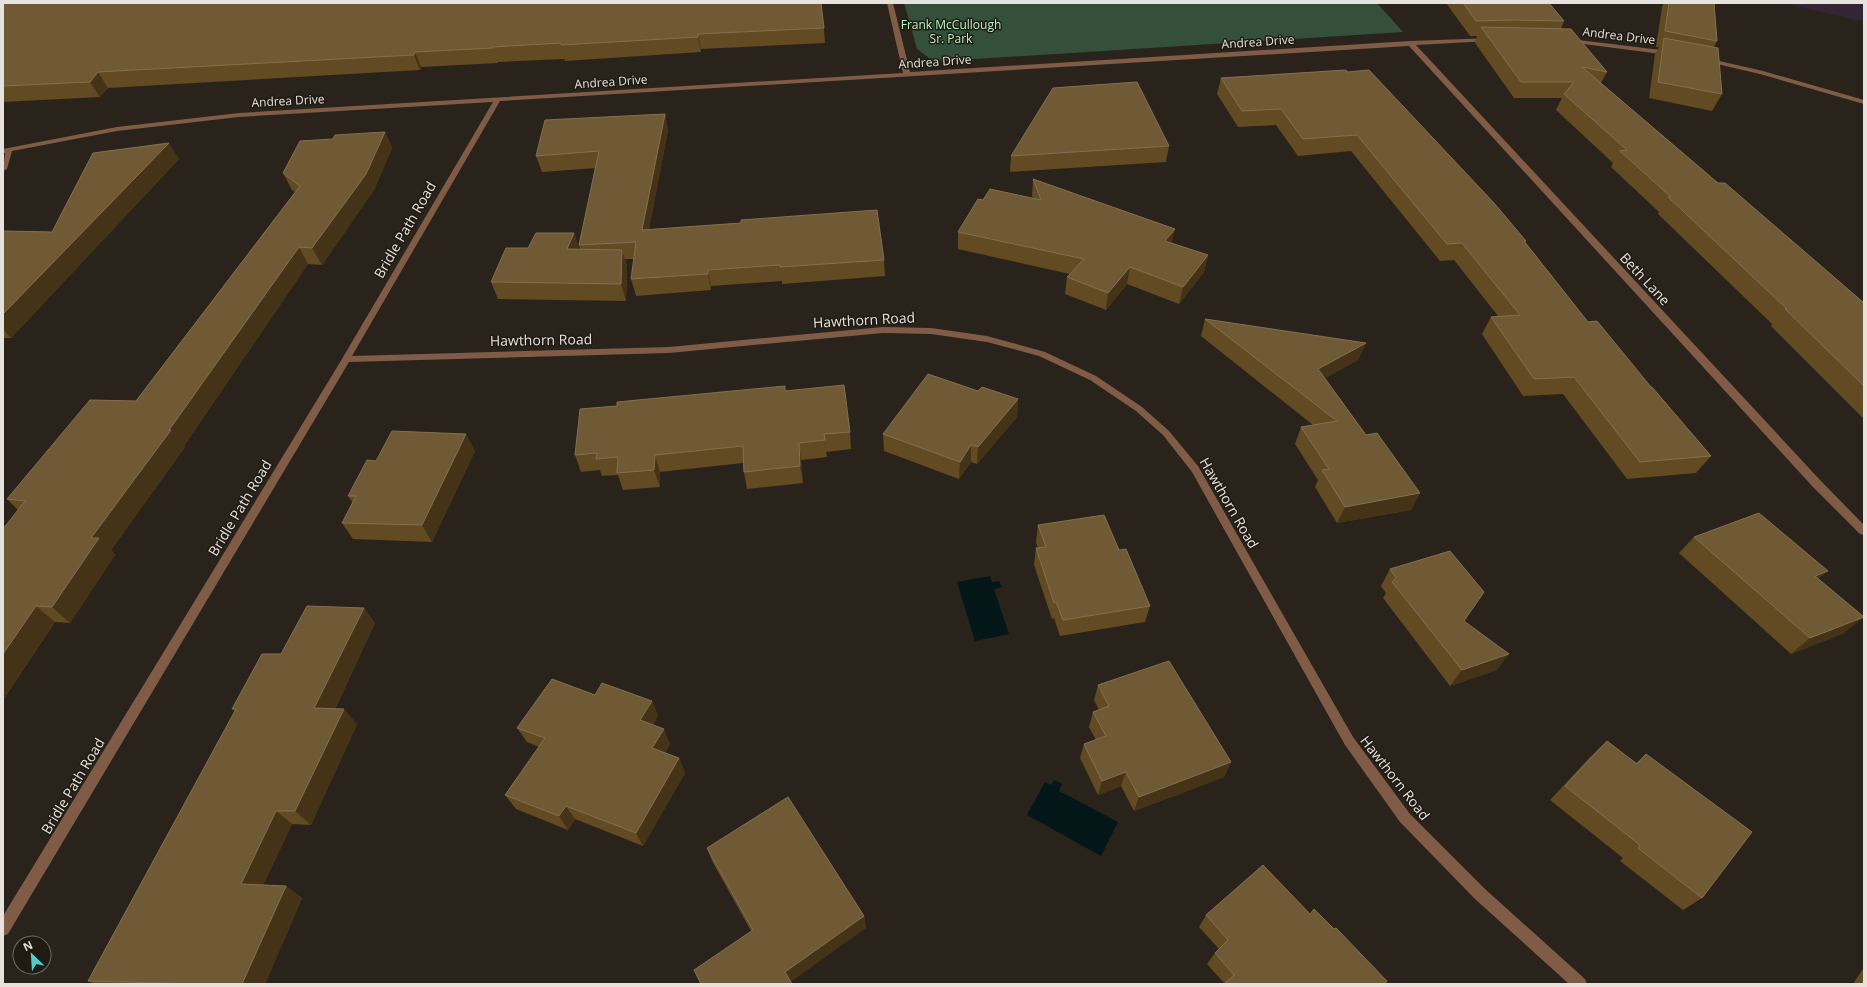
<svg xmlns="http://www.w3.org/2000/svg" width="1867" height="987" viewBox="0 0 1867 987" font-family="'Open Sans',sans-serif">
<style>
.education{fill:#322635}
.green{fill:#34503a}
.water{fill:#031618}
.lines{fill:none;stroke-linecap:round;stroke-linejoin:round}
.minor{fill:#805c47;fill-rule:evenodd}
.wall{fill:#624a22}
.shaded-wall{fill:#453317}
.building{fill:#705a36;stroke:#837051}
.labels{text-anchor:middle;stroke-width:3;stroke-linejoin:round;paint-order:stroke}
.far-park-label{font-size:12px;fill:#b5f7c2;stroke:#1f1a12}
.far-street-label{font-size:12px;fill:#e6e3de;stroke:#1f1a12}
.street-label{font-size:14px;fill:#e6e3de;stroke:#1f1a12}
</style>
<rect width="100%" height="100%" fill="#29231b"/>
<path class="education" d="M1783,3H1864V22Z"/>
<path class="green" d="M904,3H1377L1403,32L943,61L929,58L917,49Z"/>
<g class="water">
<path d="M990,576L992,582L999,581L1002,587L994,589L1009,634L975,641L957,582Z"/>
<path d="M1054,780L1062,784L1059,791L1118,822L1101,856L1027,815L1045,782L1051,785Z"/>
</g>
<g class="lines">
<g class="minor">
<path d="M887,3H893L910,72L1410,41L1492,38V40L1490,41L1416,45L1821,481L1864,525V535L1860,534L1813,487L1409,46L500,101L352,356L669,347L883,327L931,328L987,336L1045,352L1096,376L1142,407L1169,431L1198,466L1353,737L1410,814L1485,889L1585,979L1587,984H1569L1475,899L1400,822L1345,745L1192,472L1163,435L1136,411L1090,380L1039,356L987,342L931,334L883,333L669,353L349,362L8,934L3,936V916L342,359L493,102L239,117L117,131L12,151L7,169L3,171L5,153H3V149L117,127L239,113L903,73Z"/>
<path d="M1570,39L1669,51L1672,53L1669,55L1568,42L1567,41Z"/>
<path d="M1706,58L1763,71L1864,100V104L1760,74L1704,61L1703,60Z"/>
</g>
</g>
<g class="wall">
<path d="M3,3L824,28L825,43L701,49V52L565,61L564,59L498,62V63L421,67L420,70L108,88L100,97L3,102Z"/>
<path d="M1446,3H1549L1564,21L1561,29L1607,72L1601,83L1718,183L1864,303V419L1771,326L1772,324L1658,214L1659,212L1611,167L1613,163L1556,110L1562,98H1514L1475,43L1477,36H1470Z"/>
<path d="M1664,3H1714L1717,41L1714,47L1722,94L1712,111L1649,98L1655,54L1659,47H1656L1662,7Z"/>
<path d="M1346,70L1526,241L1525,243L1588,322L1651,387L1711,456L1696,473L1627,479L1563,394L1523,396L1482,334L1491,317L1498,316L1454,260L1440,261L1351,151L1298,156L1276,125L1238,127L1217,94L1221,78Z"/>
<path d="M665,114L668,130L649,229L884,260L885,276L782,284V281L711,286V290L636,296L631,279L634,259H625L627,267L626,301L498,299L491,282L528,248L574,233L579,249H580L579,245L596,168L542,172L536,156Z"/>
<path d="M385,132L392,148L374,190L322,265L308,264L184,446L185,447L111,550L115,555L70,623L55,622L3,700L18,510L7,499L136,401L295,192L292,190L283,173L333,139Z"/>
<path d="M1169,146L1166,162L1010,172L1011,156Z"/>
<path d="M179,159L11,338H3V231L52,232Z"/>
<path d="M1033,179L1172,243L1208,255L1204,272L1179,304L1127,284L1106,310L1065,294L1067,277L1070,274L958,249V232L983,200L1033,198L1032,196Z"/>
<path d="M1205,319L1366,343L1358,360L1325,378L1366,435L1420,493L1411,510L1337,523L1315,487L1318,480L1295,444L1301,427L1313,425L1201,336Z"/>
<path d="M786,391L850,432L851,449L826,452L827,457L801,460L803,483L747,489L744,472L743,463L660,472V487L623,490L618,475L602,476L600,470L581,472L575,455Z"/>
<path d="M978,391L1018,399L1017,417L977,464L971,462L959,479L884,451L883,434Z"/>
<path d="M475,451L432,542L353,539L342,523L353,503L348,496L376,461Z"/>
<path d="M1038,525L1119,550L1150,606L1145,622L1060,636L1054,618L1052,619L1034,565L1036,548H1038L1036,542Z"/>
<path d="M1694,537L1819,579L1844,633L1791,654L1679,553Z"/>
<path d="M1390,569L1464,621L1497,670L1450,686L1383,598L1386,593L1381,586Z"/>
<path d="M364,608L375,623L335,709L357,724L311,825L292,824L263,885L286,886L302,898L265,984H94L88,981L235,711L232,709L281,654Z"/>
<path d="M1098,685L1231,762L1224,777L1134,811L1121,786L1098,795L1080,758L1084,744L1096,740L1089,727L1093,712L1099,710L1094,700Z"/>
<path d="M595,695L652,701L658,716L653,725L670,744L665,753L679,758L685,773L643,846L575,819L568,830L516,809L505,795L539,747L527,742L517,728Z"/>
<path d="M1607,741L1636,763L1646,754L1702,898L1683,910L1620,861L1623,858L1550,800L1591,756Z"/>
<path d="M707,848L864,916L866,928L751,931L712,861Z"/>
<path d="M1310,914L1225,984L1207,964L1215,953L1219,949L1199,927L1206,915Z"/>
<path d="M1864,967V984H1853Z"/>
</g>
<g class="shaded-wall">
<path d="M698,34L701,49V52L698,37Z"/>
<path d="M415,52L421,67L420,70L414,55Z"/>
<path d="M98,72L108,88L100,97L90,82Z"/>
<path d="M665,114L668,130L646,246L642,230Z"/>
<path d="M385,132L392,148L374,190L322,265L312,248Z"/>
<path d="M169,143L179,159L11,338L3,329V314Z"/>
<path d="M1175,229L1171,246L1165,241Z"/>
<path d="M574,233L580,250L567,249Z"/>
<path d="M299,247L308,264L184,446L185,447L111,550L115,555L70,623L52,607L91,538L169,430Z"/>
<path d="M622,250L627,267L626,301L621,284Z"/>
<path d="M1208,255L1204,272L1179,304L1183,287Z"/>
<path d="M1130,267L1127,284L1106,310L1108,293Z"/>
<path d="M708,270L711,286V290L708,274Z"/>
<path d="M1366,343L1358,360L1311,386L1318,369Z"/>
<path d="M1018,399L1017,417L977,464L978,447Z"/>
<path d="M466,434L475,451L432,542L422,525Z"/>
<path d="M799,443L801,460L803,483L800,466Z"/>
<path d="M971,445V462L959,479L960,462Z"/>
<path d="M655,455L660,472V487L654,470Z"/>
<path d="M1420,493L1411,510L1337,523L1345,507Z"/>
<path d="M1828,571L1809,587L1815,576Z"/>
<path d="M36,606L55,622L3,700V654Z"/>
<path d="M364,608L375,623L328,723L314,708Z"/>
<path d="M1864,617L1844,633L1791,654L1810,638Z"/>
<path d="M1509,654L1497,670L1450,686L1462,670Z"/>
<path d="M652,701L658,716L647,735L640,720Z"/>
<path d="M344,709L357,724L311,825L295,811Z"/>
<path d="M664,729L670,744L659,763L652,748Z"/>
<path d="M679,758L685,773L643,846L636,833Z"/>
<path d="M1231,762L1224,777L1134,811L1139,797Z"/>
<path d="M1126,772L1121,786L1098,795L1102,781Z"/>
<path d="M566,806L575,819L568,830L559,816Z"/>
<path d="M276,811L292,824L258,897L241,884Z"/>
<path d="M286,886L302,898L265,984H242Z"/>
<path d="M864,916L866,928L789,983L785,972Z"/>
</g>
<g class="building">
<path d="M3,3H821L824,28L698,34V37L561,45V43L493,47V48L415,52L414,55L98,72L90,82L3,86Z"/>
<path d="M1463,3H1549L1564,21L1512,20L1476,21Z"/>
<path d="M1669,3H1714L1717,41L1665,31Z"/>
<path d="M1481,27L1571,29L1607,72L1582,67L1718,183H1725L1864,303V386L1785,309H1787L1668,197H1671L1620,151L1627,150L1564,94L1574,82H1521Z"/>
<path d="M1664,38L1718,48L1722,94L1658,82Z"/>
<path d="M1346,70L1347,72L1369,70L1494,203L1526,241H1524L1588,322L1597,321L1651,387H1652L1711,456L1640,462L1574,377L1534,379L1491,317L1520,315L1462,243L1447,244L1357,135L1303,139L1281,109L1242,111L1221,78Z"/>
<path d="M1137,82L1169,146L1011,156L1053,88Z"/>
<path d="M665,114L642,230L741,223V220L877,210L884,260L780,267V265L708,270V274L631,279L636,242L579,245L599,151L536,156L545,120Z"/>
<path d="M385,132L366,174L312,248L299,247L169,430H171L91,538H99L52,607L36,606L3,654V529L25,501L7,499L90,400L136,401L300,186L283,173L300,141L333,139L335,135Z"/>
<path d="M169,143L3,314V231L52,232L93,153Z"/>
<path d="M1033,179L1175,229L1165,241L1208,255L1183,287L1130,267L1108,293L1067,277L1084,259L958,232L978,199L983,200L990,189L1041,200Z"/>
<path d="M536,233H574L567,249L622,250L621,284L491,282L506,248H528Z"/>
<path d="M1205,319L1366,343L1318,369L1366,435L1377,433L1420,493L1345,507L1322,470L1329,469L1301,427L1337,421Z"/>
<path d="M928,374L978,391L982,387L1018,399L978,447L971,445L960,462L883,434Z"/>
<path d="M844,385L850,432L824,434L825,440L799,443L800,466L744,472L743,446L655,455L654,470L617,473L618,457L596,459L597,453L575,455L580,409L617,406V402L785,386V391Z"/>
<path d="M392,431L466,434L422,525L342,523L356,496H348L367,460L376,461Z"/>
<path d="M1759,513L1828,571L1815,576L1864,617L1810,638L1694,537Z"/>
<path d="M1104,515L1119,550L1126,549L1150,606L1063,620L1056,602L1054,603L1036,548L1046,547L1038,525Z"/>
<path d="M1450,551L1484,592L1464,621L1509,654L1462,670L1392,582L1396,578L1390,569Z"/>
<path d="M307,606L364,608L314,708L344,709L295,811H276L241,884L286,886L242,984H195L88,981L236,709H232L262,654H281Z"/>
<path d="M1169,661L1231,762L1139,797L1126,772L1102,781L1084,744L1106,736L1093,712L1109,706L1098,685Z"/>
<path d="M552,679L595,695L602,683L652,701L640,720L664,729L652,748L679,758L636,833L566,806L559,816L505,795L545,738L517,728Z"/>
<path d="M1607,741L1637,764L1646,754L1752,832L1702,898L1638,848L1640,845L1565,786Z"/>
<path d="M788,797L864,916L785,972L792,984H701L694,970L753,930L707,848Z"/>
<path d="M1263,865L1310,914L1314,909L1334,929L1336,928L1387,981L1385,984H1224L1234,975L1215,953L1228,940L1206,915Z"/>
</g>
<g class="labels">
<g class="far-park-label">
<text x="951" y="29">Frank McCullough<tspan x="951" dy="14">Sr. Park</tspan></text>
</g>
<g class="far-street-label">
<text transform="translate(1619 36) rotate(7)" y="4">Andrea Drive</text>
<text transform="translate(1258 42) rotate(-4)" y="4">Andrea Drive</text>
<text transform="translate(935 62) rotate(-4)" y="4">Andrea Drive</text>
<text transform="translate(611 82) rotate(-4)" y="4">Andrea Drive</text>
<text transform="translate(288 101) rotate(-3)" y="4">Andrea Drive</text>
</g>
<g class="street-label">
<text transform="translate(405 230) rotate(-60)" y="5">Bridle Path Road</text>
<text transform="translate(1645 279) rotate(47)" y="5">Beth Lane</text>
<text transform="translate(864 320) rotate(-3)" y="5">Hawthorn Road</text>
<text transform="translate(541 340) rotate(-1)" y="5">Hawthorn Road</text>
<text transform="translate(1229 503) rotate(60)" y="5">Hawthorn Road</text>
<text transform="translate(240 508) rotate(-59)" y="5">Bridle Path Road</text>
<text transform="translate(1395 778) rotate(52)" y="5">Hawthorn Road</text>
<text transform="translate(73 786) rotate(-59)" y="5">Bridle Path Road</text>
</g>
</g>
<rect width="1867" height="987" fill="none" stroke="#e6e3de" stroke-width="8"/>
<g transform="translate(32 955) rotate(335)"><circle r="19" fill="#1f1a12" stroke="#6f6a64"/>
<path d="M0-3L7 15L0 10L-7 15Z" fill="#53cdcb"/>
<text y="-6" font-size="11" font-weight="bold" text-anchor="middle" fill="#e6e3de">N</text>
</g>
</svg>
